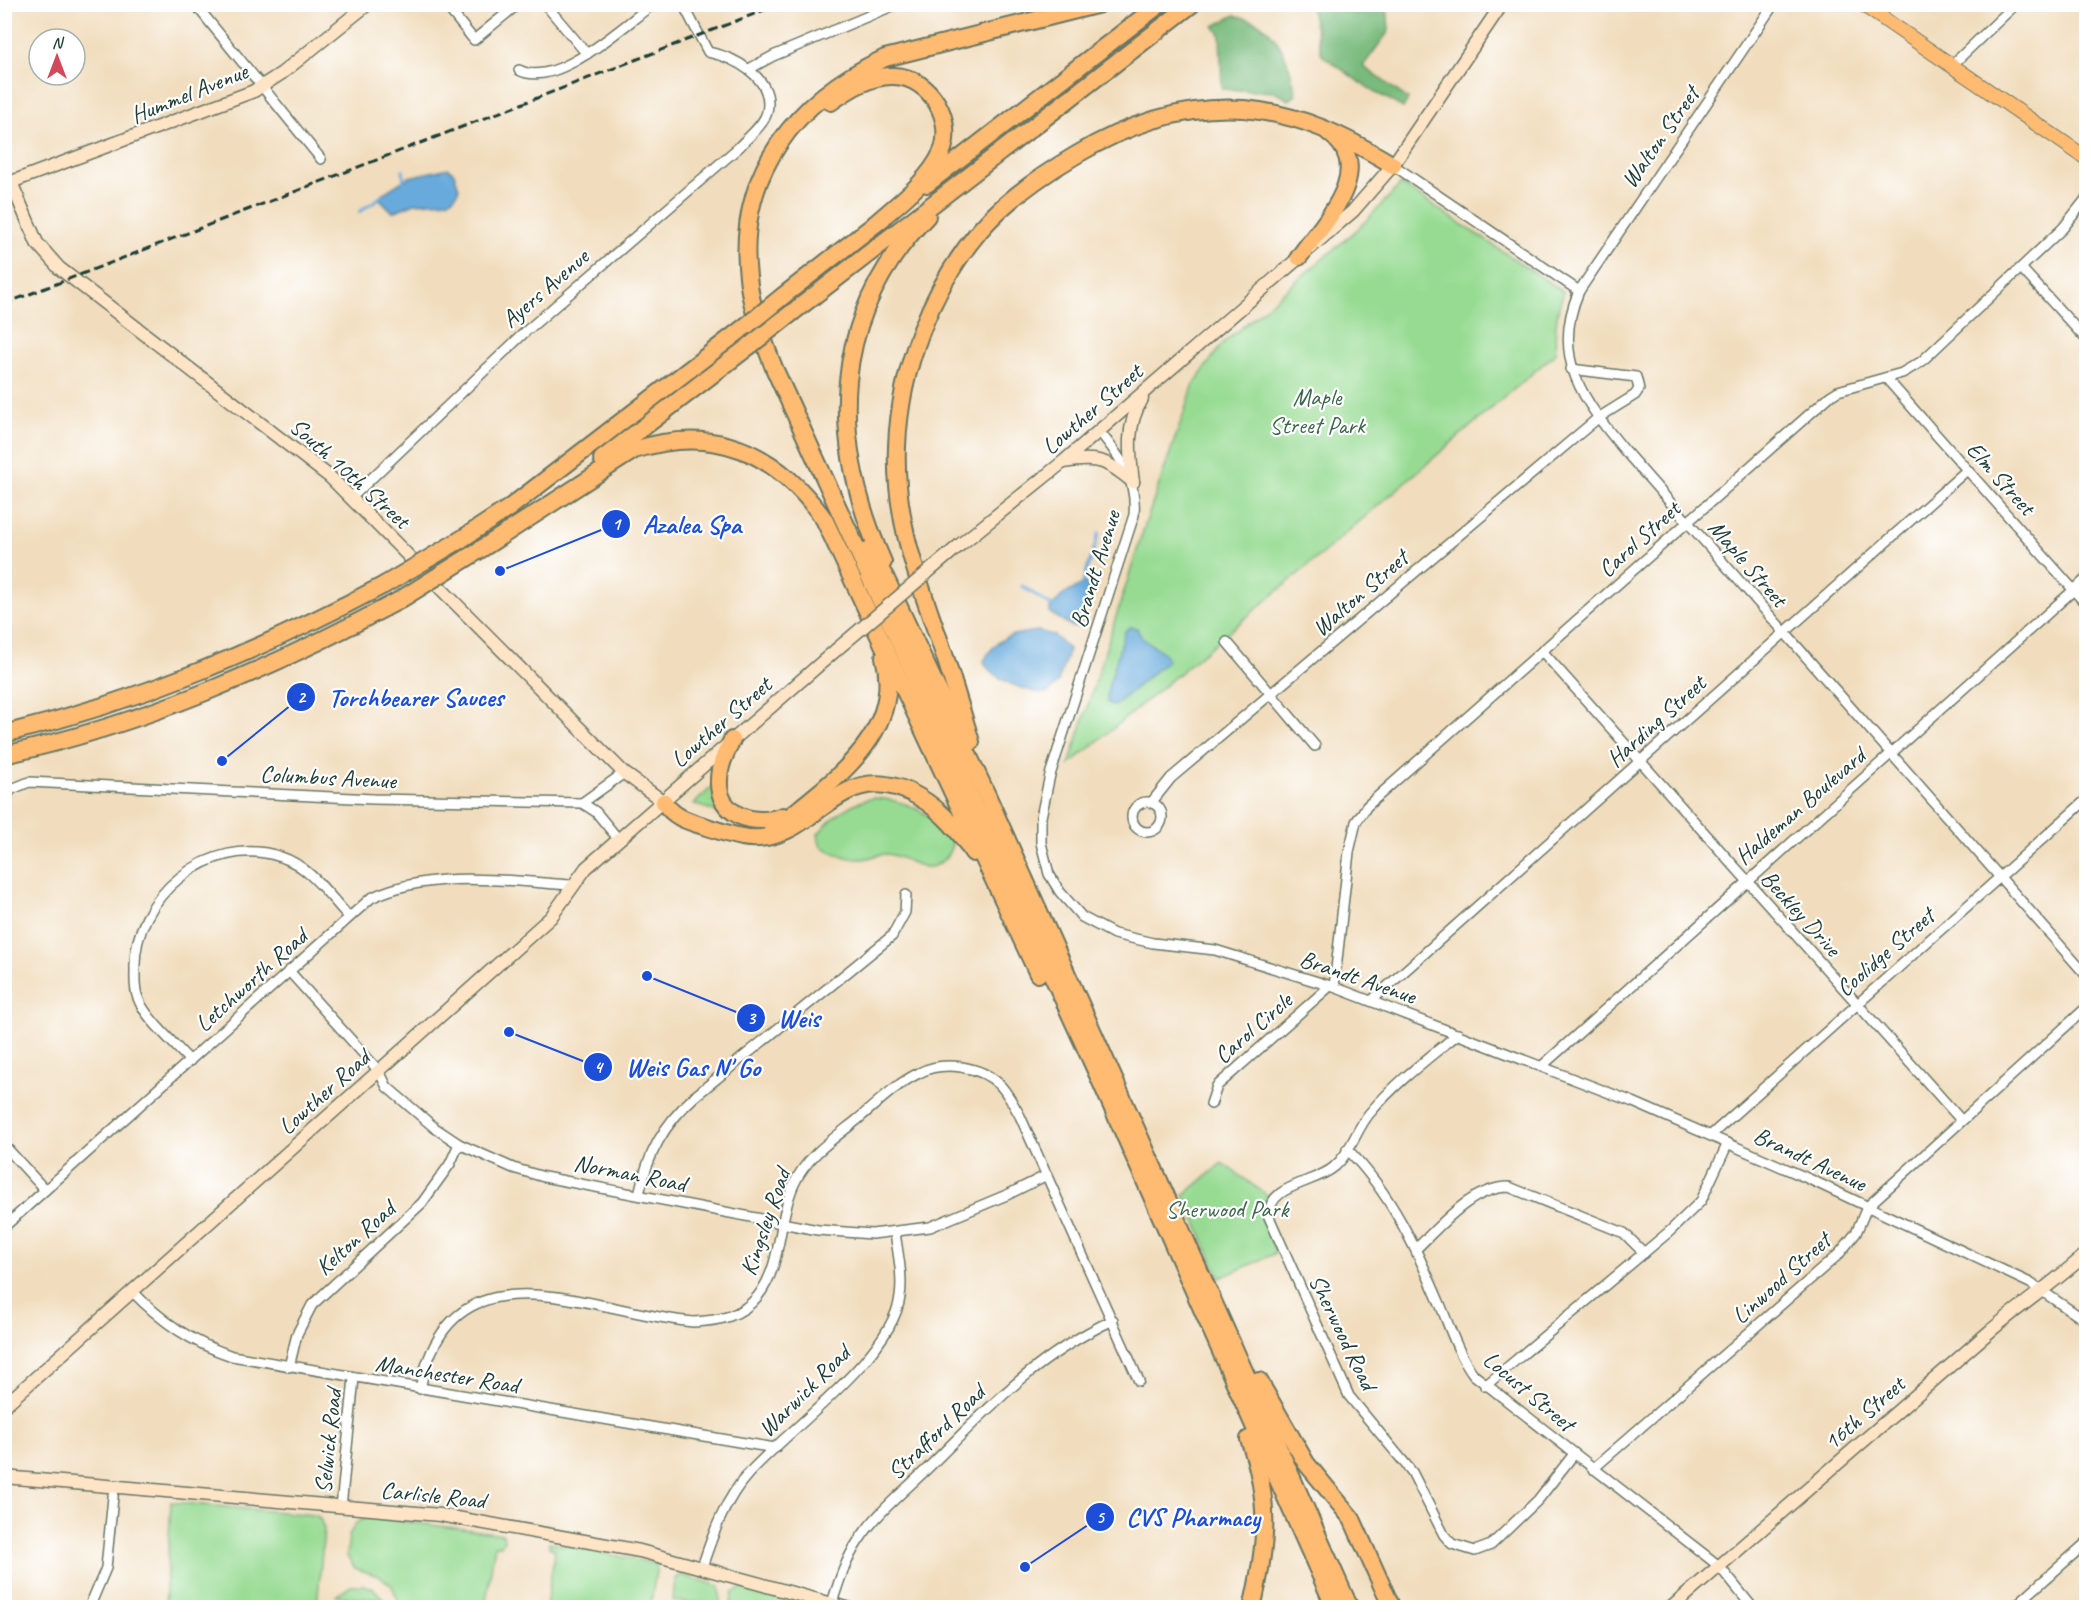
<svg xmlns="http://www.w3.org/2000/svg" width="2091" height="1612" viewBox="0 0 2091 1612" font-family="Caveat,sans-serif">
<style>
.green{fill:#97db93;stroke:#5b8c64;stroke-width:1.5}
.forest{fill:#79bb7d;stroke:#4c7c58;stroke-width:1.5}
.water{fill:#68aadc;stroke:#447488;stroke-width:1.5}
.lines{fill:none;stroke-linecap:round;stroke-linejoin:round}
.stream{stroke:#68aadc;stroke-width:3}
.street-casing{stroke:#687564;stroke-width:12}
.secondary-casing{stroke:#687564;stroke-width:15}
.primary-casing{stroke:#687564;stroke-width:16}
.highway-casing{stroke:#687564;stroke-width:20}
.street{stroke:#fff;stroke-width:9}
.secondary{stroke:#ffe4c6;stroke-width:12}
.primary{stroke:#ffbb71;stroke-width:14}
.highway{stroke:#ffbb71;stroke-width:16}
.rail{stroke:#1f3d34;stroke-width:3;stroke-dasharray:9 4.5;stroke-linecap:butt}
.secondary-bridge-casing{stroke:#687564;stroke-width:15;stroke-linecap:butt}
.highway-bridge-casing{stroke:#687564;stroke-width:20;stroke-linecap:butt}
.secondary-bridge{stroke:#ffe4c6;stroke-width:12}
.highway-bridge{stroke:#ffbb71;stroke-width:16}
.labels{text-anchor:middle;stroke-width:4.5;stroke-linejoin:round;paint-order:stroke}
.street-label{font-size:24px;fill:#1f3d34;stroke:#fff}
.park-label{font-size:24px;fill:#3d644c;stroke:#fff}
.leader{fill:none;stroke:#1d4ed8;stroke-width:2}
.callout-dot{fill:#1d4ed8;stroke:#fff;stroke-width:2}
.mark-label{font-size:18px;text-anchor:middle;font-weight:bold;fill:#fff}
.callout-label{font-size:26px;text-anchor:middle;font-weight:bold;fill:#1d4ed8;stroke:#fff;stroke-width:4.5;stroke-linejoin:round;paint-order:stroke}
</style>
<rect width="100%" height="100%" fill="#fff"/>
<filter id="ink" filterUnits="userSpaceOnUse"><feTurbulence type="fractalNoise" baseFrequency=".0167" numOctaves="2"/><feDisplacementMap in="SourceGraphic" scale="12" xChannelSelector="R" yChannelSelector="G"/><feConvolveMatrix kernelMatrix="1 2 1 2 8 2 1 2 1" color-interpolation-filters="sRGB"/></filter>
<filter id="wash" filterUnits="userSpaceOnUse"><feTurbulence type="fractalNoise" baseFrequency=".008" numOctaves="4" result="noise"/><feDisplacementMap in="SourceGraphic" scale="24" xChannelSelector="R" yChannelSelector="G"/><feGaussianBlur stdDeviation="1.35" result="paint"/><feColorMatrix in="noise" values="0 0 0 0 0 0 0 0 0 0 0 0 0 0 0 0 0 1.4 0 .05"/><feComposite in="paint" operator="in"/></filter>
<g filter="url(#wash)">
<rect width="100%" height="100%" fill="#f1ddbd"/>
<g class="green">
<path d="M1401,184L1564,292C1556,311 1554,332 1556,353L1297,575L1069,765L1145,525L1194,384L1222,344L1359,228Z"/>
<path d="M713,786L726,815L694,804Z"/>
<path d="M873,798C905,799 931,813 952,838C953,846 950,852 945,858C926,880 908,855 886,854C878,854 871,858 863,859C850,860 831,853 820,845L818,834C832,817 851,802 873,798Z"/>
<path d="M1222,1163L1267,1195L1262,1215L1276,1253L1220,1278L1184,1195Z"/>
<path d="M171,1502L315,1515L320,1518L324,1529L317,1607H165Z"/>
<path d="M368,1517L503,1534L504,1541L501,1545H495L485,1607H401L392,1586L381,1577L355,1568L347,1556L349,1535L356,1523Z"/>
<path d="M549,1542L657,1564L651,1603L654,1607H546L555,1550L549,1547Z"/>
<path d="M682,1575L720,1586V1606L673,1601L675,1579Z"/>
<path d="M363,1585L373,1588L384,1600L336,1596L351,1586Z"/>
<path d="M742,1588L811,1607H730L733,1592Z"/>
</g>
<g class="forest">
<path d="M1310,5H1387L1389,31L1363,66L1408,99L1403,108L1365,86L1322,55Z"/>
<path d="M1235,15C1242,18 1251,19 1258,23C1281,35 1292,71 1296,95L1289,100L1276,92L1222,89L1220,34L1214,26Z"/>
</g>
<g class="water">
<path d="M448,168L454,173L459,188L456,195L449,201L415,203L393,212L380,199L382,194L409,177Z"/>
<path d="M1084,583L1089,585L1090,594L1079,627H1073L1050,613V608L1063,595Z"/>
<path d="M1130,627L1137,628C1143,647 1163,645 1168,660L1114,706L1107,702L1108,688L1125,631Z"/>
<path d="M1038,631L1053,635L1069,649L1058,682L1049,692C1034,697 987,677 984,661C997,636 1011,634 1038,631Z"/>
</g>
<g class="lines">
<g class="stream">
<path d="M403,170L404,183"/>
<path d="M359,212L382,196"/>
<path d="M1022,586L1053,607"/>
<path d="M1082,586L1099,533"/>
</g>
</g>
</g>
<g filter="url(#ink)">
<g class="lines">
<g class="street-casing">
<g id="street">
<path d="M195,4L321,159"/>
<path d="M445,4L474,40L518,4"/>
<path d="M545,4L587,54"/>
<path d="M1774,4L1579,291C1550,358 1584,401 1625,451L2086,975"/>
<path d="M4,6L9,4"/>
<path d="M1951,66L2016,4"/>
<path d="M749,69L773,56L897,4"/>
<path d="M519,70C556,90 623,26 653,4"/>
<path d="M1393,165L1579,291"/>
<path d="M2022,269L2086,339"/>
<path d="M1886,378L2086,604"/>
<path d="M1099,431C1121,458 1137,479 1134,515L1050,775L1041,817V843L1049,874L1060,892L1082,917L1114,934L1153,943L1215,950L1334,987L1633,1102L1807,1178L2030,1283L2086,1321"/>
<path d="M352,497L524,333L738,148C747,138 764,125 767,112C775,77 733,57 708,52L683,4"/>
<path d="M1227,642L1315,746"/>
<path d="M1542,651L1961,1120"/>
<path d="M4,798L12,789L29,782L373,799L582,803L624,773"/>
<circle cx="1147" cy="817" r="15"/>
<path d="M582,803L596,812L619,840"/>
<path d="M1151,803L1171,778L1598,418L1635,395L1639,389L1636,377L1571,369"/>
<path d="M289,971L379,1071L387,1087L435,1128L459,1144L513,1168L544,1177L818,1230L872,1234L930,1227L1009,1194L1047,1175"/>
<path d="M1334,987L1349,852L1356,822L1367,806L1830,396L1838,391L1902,373L1921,362L2063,228L2086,199"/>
<path d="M1371,1001L1967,470"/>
<path d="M1458,1034C1427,1059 1395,1083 1369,1114C1356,1130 1350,1154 1334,1167C1315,1184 1267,1184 1269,1217L1349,1396L1412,1472L1444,1535L1452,1544L1475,1551L1491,1545L1538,1500L1574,1454"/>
<path d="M190,1061C175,1044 145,1018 138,998C134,989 135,979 135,970C132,897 210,833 281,857C310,866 329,896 349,917"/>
<path d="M1542,1066L2086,579"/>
<path d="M1211,1104L1217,1086L1330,986"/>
<path d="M1711,1135L2086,800"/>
<path d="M4,1145L45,1190"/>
<path d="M1347,1149C1391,1193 1416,1248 1440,1304C1450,1328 1458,1354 1474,1375L1719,1566L1753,1608"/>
<path d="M639,1194C648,1154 663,1125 694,1097L892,936L905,912L906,895"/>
<path d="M4,1227L371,898C429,869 509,881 572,885"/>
<path d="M1416,1249C1441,1225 1472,1187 1509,1187L1624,1233L1644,1253"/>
<path d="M132,1291C162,1322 191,1342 232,1356L775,1448"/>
<path d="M289,1367L297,1334L312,1305L422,1203L450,1164L459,1144"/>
<path d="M1485,1386L1670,1231L1701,1201L1728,1143"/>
<path d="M420,1389C451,1236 590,1313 693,1322C718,1321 741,1317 758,1296C783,1264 777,1221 794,1184C807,1156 833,1139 857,1120C876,1104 896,1084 919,1073C943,1060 981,1066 1000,1085C1008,1094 1014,1105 1020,1116L1139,1381"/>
<path d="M1593,1469L1839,1254L1856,1233L1867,1207L2086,1008"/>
<path d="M341,1507L354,1378"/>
<path d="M702,1567C713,1534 725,1499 749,1473C789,1429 892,1356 900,1297C903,1276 898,1254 895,1233"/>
<path d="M832,1603C839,1581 846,1559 859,1540C878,1511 907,1489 932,1464C989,1407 1038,1355 1113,1320"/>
<path d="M89,1608L106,1568L114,1487"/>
<path d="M2013,1608L2086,1543"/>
</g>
</g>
<g class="secondary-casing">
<g id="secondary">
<path d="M11,182L37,243L59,268L330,477L624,773L664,802"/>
<path d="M6,184L254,91L282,73L368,4"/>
<path d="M1064,462C1097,456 1107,460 1133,482"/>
<path d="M1133,482C1129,452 1126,425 1142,399"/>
<path d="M961,544L1063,462L1353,211L1393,165L1502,4"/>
<path d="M4,1406L551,917L586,868L836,650"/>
<path d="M4,1477L440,1515L640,1551L847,1608"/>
<path d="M1671,1608L1989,1332C2021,1305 2055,1282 2086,1254"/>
</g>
</g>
<g class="primary-casing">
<path id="primary" d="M1862,4L2086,158"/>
</g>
<g class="highway-casing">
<g id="highway">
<path d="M1100,4L885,58C796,99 736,174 748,277C751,309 763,339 774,368L1097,1073L1335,1608"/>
<path d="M831,102C849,89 871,75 894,76C931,77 956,122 941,154C928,182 897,204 875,224"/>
<path d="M927,184L1160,4"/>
<path d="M1299,257C1323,223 1379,169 1328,132"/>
<path d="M783,296L883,218"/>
<path d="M793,312L1192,4"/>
<path d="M602,459L752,344"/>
<path d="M460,540L509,508L746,326"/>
<path d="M478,551L634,450C715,424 776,452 824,519L1038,974"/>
<path d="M868,551L885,577L987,795L1350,1608"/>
<path d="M883,562C829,439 829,317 927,216"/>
<path d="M4,734C140,701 261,650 384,585"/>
<path d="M732,740C726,753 719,765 719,780C717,816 755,827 783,816"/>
<path d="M971,742C962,712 953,681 943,651C919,581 894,522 897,446C900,369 931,288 981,229C1007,199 1042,175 1076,155C1126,125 1184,105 1244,109C1300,114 1345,136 1393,165"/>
<path d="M4,755C144,724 273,668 398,601"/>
<path d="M664,802C674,819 692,822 710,828C729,834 747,841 767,837C798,831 819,806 846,792C896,766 948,811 973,853"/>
<path d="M772,827C786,822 797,810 810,800C855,764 901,719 884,657"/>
<path d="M1259,1381L1306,1463L1352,1519L1392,1608"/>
<path d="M1249,1439C1271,1501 1267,1545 1252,1608"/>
</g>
</g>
<use href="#street" class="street"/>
<use href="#secondary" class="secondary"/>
<use href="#primary" class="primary"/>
<use href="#highway" class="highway"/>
<path class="rail" d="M4,304L780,4"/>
<g class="secondary-bridge-casing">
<path id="secondary-bridge" d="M836,650L961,544"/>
</g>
<g class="highway-bridge-casing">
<g id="highway-bridge">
<path d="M746,326L783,296"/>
<path d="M752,344L793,312"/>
<path d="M384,585L460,540"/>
<path d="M398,601L478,551"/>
</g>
</g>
<use href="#secondary-bridge" class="secondary-bridge"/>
<use href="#highway-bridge" class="highway-bridge"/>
</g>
</g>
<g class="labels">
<g class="street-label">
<text transform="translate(189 93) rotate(-22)" y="8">Hummel Avenue</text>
<text transform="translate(1660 137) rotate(-55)" y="8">Walton Street</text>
<text transform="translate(545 288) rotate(-41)" y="8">Ayers Avenue</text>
<text transform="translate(1092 409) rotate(-41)" y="8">Lowther Street</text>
<text transform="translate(350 473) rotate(42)" y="8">South 10th Street</text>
<text transform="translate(2001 478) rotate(48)" y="8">Elm Street</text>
<text transform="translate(1639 539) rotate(-42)" y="8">Carol Street</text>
<text transform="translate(1748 563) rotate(49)" y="8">Maple Street</text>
<text transform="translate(1095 569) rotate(-73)" y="8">Brandt Avenue</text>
<text transform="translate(1360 593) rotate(-41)" y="8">Walton Street</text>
<text transform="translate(1656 721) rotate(-42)" y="8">Harding Street</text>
<text transform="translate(721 722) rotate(-41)" y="8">Lowther Street</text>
<text transform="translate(328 777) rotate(3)" y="8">Columbus Avenue</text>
<text transform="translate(1800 806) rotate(-41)" y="8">Haldeman Boulevard</text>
<text transform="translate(1801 913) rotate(48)" y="8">Beckley Drive</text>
<text transform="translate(1885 952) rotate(-41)" y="8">Coolidge Street</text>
<text transform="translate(1358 977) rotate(19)" y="8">Brandt Avenue</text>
<text transform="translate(251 980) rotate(-42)" y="8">Letchworth Road</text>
<text transform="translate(1253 1028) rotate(-41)" y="8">Carol Circle</text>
<text transform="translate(324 1092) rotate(-42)" y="8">Lowther Road</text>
<text transform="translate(1810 1159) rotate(25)" y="8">Brandt Avenue</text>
<text transform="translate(630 1173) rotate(11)" y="8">Norman Road</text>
<text transform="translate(765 1222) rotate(-71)" y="8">Kingsley Road</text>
<text transform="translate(355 1238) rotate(-42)" y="8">Kelton Road</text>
<text transform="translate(1781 1278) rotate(-42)" y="8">Linwood Street</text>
<text transform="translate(1343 1332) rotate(64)" y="8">Sherwood Road</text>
<text transform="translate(447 1374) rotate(9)" y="8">Manchester Road</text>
<text transform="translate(804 1391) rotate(-45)" y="8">Warwick Road</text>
<text transform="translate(1529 1391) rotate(40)" y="8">Locust Street</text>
<text transform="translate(1864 1413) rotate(-41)" y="8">16th Street</text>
<text transform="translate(936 1432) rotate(-44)" y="8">Strafford Road</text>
<text transform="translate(328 1441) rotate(-84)" y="8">Selwick Road</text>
<text transform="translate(433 1495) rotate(6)" y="8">Carlisle Road</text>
</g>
<g class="park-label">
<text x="1317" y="405">Maple<tspan x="1317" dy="28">Street Park</tspan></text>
<text x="1227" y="1217">Sherwood Park</text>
</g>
</g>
<path class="leader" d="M500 571L616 524M222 761L301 697M647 976L751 1018M509 1032L598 1067M1025 1567L1100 1517"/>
<g class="callout-dot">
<circle cx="500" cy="571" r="6"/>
<circle cx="222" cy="761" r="6"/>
<circle cx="647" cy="976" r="6"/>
<circle cx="509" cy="1032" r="6"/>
<circle cx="1025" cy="1567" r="6"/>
<circle cx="616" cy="524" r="15"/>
<circle cx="301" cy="697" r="15"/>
<circle cx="751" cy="1018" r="15"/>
<circle cx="598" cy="1067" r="15"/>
<circle cx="1100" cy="1517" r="15"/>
</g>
<g class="mark-label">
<text x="616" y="530">1</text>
<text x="301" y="703">2</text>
<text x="751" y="1024">3</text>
<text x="598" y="1073">4</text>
<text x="1100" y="1523">5</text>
</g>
<g class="callout-label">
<text x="692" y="533">Azalea Spa</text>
<text x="416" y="706">Torchbearer Sauces</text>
<text x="799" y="1027">Weis</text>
<text x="693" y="1076">Weis Gas N' Go</text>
<text x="1193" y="1526">CVS Pharmacy</text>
</g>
<rect width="2091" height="1612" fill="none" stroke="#fff" stroke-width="24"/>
<g transform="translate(57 57)"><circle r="28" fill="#ffffff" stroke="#a5b1ae" stroke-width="1.5"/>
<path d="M0-4.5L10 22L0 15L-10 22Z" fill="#d1495b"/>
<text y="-9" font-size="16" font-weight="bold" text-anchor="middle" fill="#1f3d34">N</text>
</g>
</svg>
